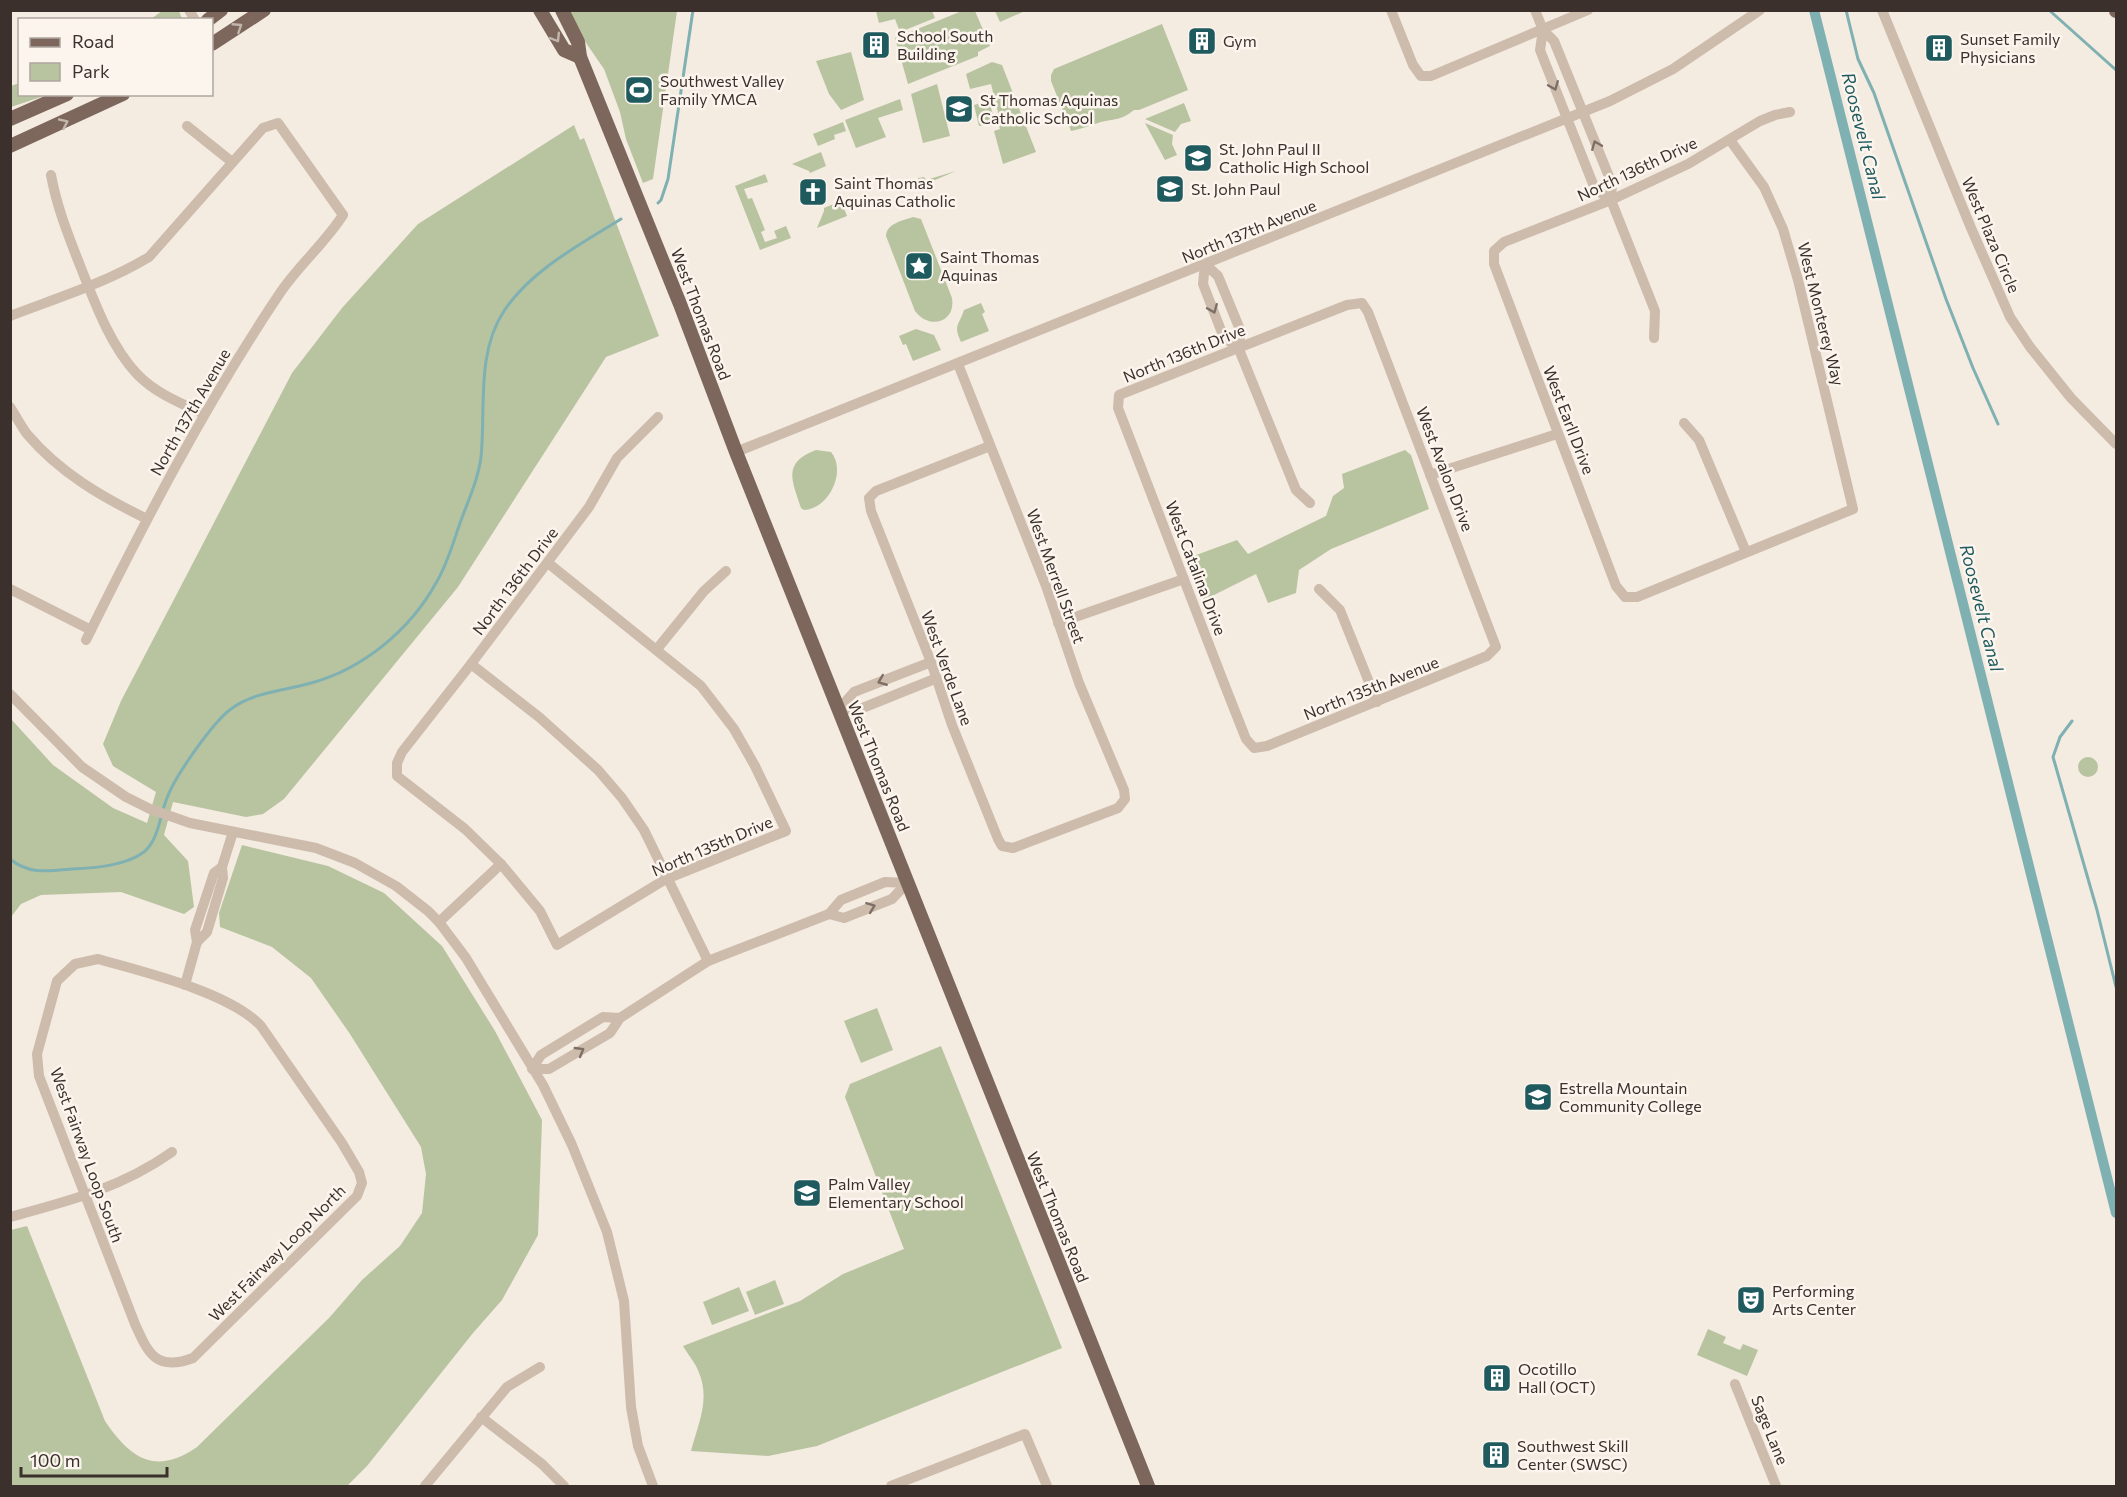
<svg xmlns="http://www.w3.org/2000/svg" width="2127" height="1497" viewBox="0 0 2127 1497" font-family="Commissioner,sans-serif">
<style>
.green{fill:#b8c4a0}
.lines{fill:none;stroke-linecap:round;stroke-linejoin:round}
.stream{stroke:#7fb0b2;stroke-width:3}
.canal{stroke:#7fb0b2;stroke-width:10}
.minor{stroke:#cdbbac;stroke-width:10}
.major{stroke:#7d675c;stroke-width:14}
.oneway{stroke:#c2b5ac}
.oneway2{stroke:#7d6f65}
.labels{text-anchor:middle;stroke-width:5;stroke-linejoin:round;paint-order:stroke}
.poi-label{font-size:16px;fill:#3b302b;stroke:#fbf5ee;text-anchor:start}
.street-label{font-size:16px;fill:#3b302b;stroke:#fbf5ee}
.water-label{font-size:18px;font-style:italic;fill:#1f5a5e;stroke:#fbf5ee}
</style>
<rect width="100%" height="100%" fill="#f4ebe1"/>
<g class="green">
<path d="M162,11H179L182,19H151Z"/>
<path d="M567,11H677L653,179L643,183L626,139L620,112L604,69L582,37Z"/>
<path d="M876,11H932L935,18L900,32L895,19L879,23Z"/>
<path d="M962,11H975L990,46L978,52V56L908,84L895,38Z"/>
<path d="M995,11H1025L1000,22Z"/>
<path d="M1162,24L1188,90L1139,110H1134C1122,120 1114,119 1101,122C1091,125 1081,129 1071,131L1051,81V75L1054,69Z"/>
<path d="M851,52L864,100L841,110L829,94L816,61Z"/>
<path d="M992,62L1002,65L1036,152L1003,164L994,131L1000,129L997,120H1000L991,84L970,89L966,74Z"/>
<path d="M19,83L20,94L47,95L11,107V86Z"/>
<path d="M937,84L950,136L923,143L911,94Z"/>
<path d="M900,99L903,110L878,118L886,137L856,148L845,120Z"/>
<path d="M989,101L993,115L990,124L979,126L974,105Z"/>
<path d="M1184,103L1191,121L1181,124L1175,132L1145,119Z"/>
<path d="M843,122L846,131L834,135L835,139L818,146L813,134Z"/>
<path d="M1145,123L1173,135L1172,144L1177,155L1165,160Z"/>
<path d="M574,125L580,140L584,138L659,336L606,357L458,587L284,799L263,814L246,817L173,802L164,835L188,861L194,907L184,914L121,892L41,895L21,904L11,917V719L53,765L113,808L147,823L156,792L113,766L103,744L121,701L292,373L342,308L418,224Z"/>
<path d="M821,152L826,166L810,173L809,171L792,164Z"/>
<path d="M956,171L914,189L912,182L918,181V178L924,177L926,180Z"/>
<path d="M765,174L768,182L744,189L748,199L752,198L754,203L765,230L761,232L765,242L777,238L774,231L786,226L791,238L760,250L735,186Z"/>
<path d="M841,201L847,216L817,228L824,211V208Z"/>
<path d="M913,217L921,219L952,298C956,323 929,330 915,311L886,236C887,223 902,221 913,217Z"/>
<path d="M981,303L985,312L982,314L989,331L961,342C953,324 959,326 964,310Z"/>
<path d="M916,329L934,335L941,350L913,361L906,344L903,345L899,336Z"/>
<path d="M816,450L831,452C847,471 829,509 804,510L801,508C792,480 782,463 816,450Z"/>
<path d="M1405,450L1411,455L1429,509L1331,549L1299,570L1296,593L1268,603L1256,574L1204,600L1188,558L1237,540L1248,554L1326,516L1333,496L1344,488L1342,474Z"/>
<circle cx="2088" cy="767" r="10"/>
<path d="M242,845L328,866L384,893L442,946L495,1031L542,1120L538,1235L502,1300L473,1333L367,1466L347,1486H11V1230L27,1226L105,1421C130,1458 155,1476 197,1447L329,1318L362,1280L400,1246L422,1213L426,1174L421,1147L350,1034L311,978L272,947L220,927L219,913Z"/>
<path d="M877,1008L893,1050L861,1063L844,1021Z"/>
<path d="M941,1046L1062,1348L817,1446L768,1456L691,1451C699,1420 712,1397 696,1366C692,1359 687,1353 683,1346L800,1301L843,1274L904,1249L845,1097L850,1084Z"/>
<path d="M775,1280L784,1304L755,1315L746,1292Z"/>
<path d="M739,1287L749,1311L712,1325L703,1302Z"/>
<path d="M1708,1329L1726,1337L1723,1343L1740,1350L1743,1344L1758,1350L1747,1376L1697,1355Z"/>
</g>
<g class="lines">
<g class="stream">
<path d="M1846,10L1858,59L1874,93L1946,299L1973,368L1998,424"/>
<path d="M2049,10L2116,70"/>
<path d="M658,203L661,200L668,179L693,10"/>
<path d="M2072,721L2060,737L2053,757L2097,910L2116,987"/>
<path d="M10,859C29,875 50,871 72,869C94,868 125,866 144,852C159,839 160,815 167,798C175,776 213,722 231,709C253,692 284,691 311,683C363,669 410,630 436,583C447,565 453,543 460,523C468,501 478,480 481,457C486,409 476,353 504,311C531,270 581,244 621,219"/>
</g>
<path class="canal" d="M1814,10L2116,1213"/>
<g class="minor">
<path d="M189,10L195,20"/>
<path d="M1391,10L1413,65L1421,76H1431L1588,10"/>
<path d="M1535,10L1543,30L1554,41L1612,184L1611,200L1655,311L1654,338"/>
<path d="M1882,10L1971,228L2010,317L2030,347L2071,398L2116,444"/>
<path d="M1543,30L1540,50L1595,189L1611,200"/>
<path d="M187,126L232,162"/>
<path d="M1730,140L1764,187L1783,229L1798,280L1853,509L1637,597H1625L1616,586L1494,264V251L1504,242L1611,200L1688,164L1760,121L1775,115L1790,112"/>
<path d="M51,175C57,208 69,237 81,268C95,303 110,345 137,374C155,393 180,403 204,414"/>
<path d="M1205,264L1218,276L1241,332L1238,347L1296,490L1310,503"/>
<path d="M1205,264L1203,284L1224,338L1238,347"/>
<path d="M1362,303L1368,312L1496,647L1487,656L1267,746L1254,748L1246,739C1202,629 1161,518 1118,408L1119,395L1347,305Z"/>
<path d="M10,316C57,298 106,283 149,257L263,128L278,123L343,215C325,243 299,265 280,293C206,403 145,521 86,640"/>
<path d="M958,364L1046,586L1079,683L1124,790L1125,799L1118,808L1013,848L1002,846L998,839L952,725L931,662L871,511L869,498L876,491L990,446"/>
<path d="M10,407C16,416 21,426 27,434C60,473 102,497 147,519"/>
<path d="M1684,423L1699,440L1746,552"/>
<path d="M736,452L1610,101L1673,69L1760,10"/>
<path d="M1430,475L1557,434"/>
<path d="M548,563L701,686L734,729L755,766L786,831L666,879L557,945L540,911L501,864L465,829L397,776V763L402,752L471,664L589,507L617,458L658,417"/>
<path d="M10,589L91,630"/>
<path d="M1319,589L1340,610L1377,702"/>
<path d="M1058,623L1184,579"/>
<path d="M657,649L704,591L726,571"/>
<path d="M471,664L539,717L598,770L622,798L644,830L708,961"/>
<path d="M10,694L82,767L126,797L150,809L190,823L316,848L355,863L396,886L428,911L439,922L466,958L543,1085L572,1145L607,1232L624,1301L631,1407L638,1446L653,1486"/>
<path d="M839,709L854,692L931,662"/>
<path d="M839,709H860L937,678"/>
<path d="M829,914L844,918L892,899L907,883"/>
<path d="M439,922L501,864"/>
<path d="M197,942L207,932L223,878L222,867L233,832"/>
<path d="M98,959C144,972 229,992 261,1026L342,1143L359,1172L362,1183L357,1196L193,1358C156,1372 148,1353 135,1324L39,1076L37,1054L57,981L75,964Z"/>
<path d="M185,985L197,942L195,930L214,873L222,867"/>
<path d="M620,1018L603,1017L541,1055L532,1069H549L610,1033L620,1018L708,961L829,914L841,900L885,882L907,883"/>
<path d="M10,1217C69,1201 121,1188 172,1152"/>
<path d="M1735,1384L1776,1486"/>
<path d="M481,1417L542,1464L564,1486"/>
<path d="M425,1486L507,1387L540,1367"/>
<path d="M891,1486L1025,1434L1047,1486"/>
</g>
<g class="major">
<path d="M540,10L564,50L580,57"/>
<path d="M562,10L578,42L580,57L680,304L736,452L1148,1486"/>
<path d="M2116,10V11"/>
<path d="M208,20L221,10"/>
<path d="M212,44L264,10"/>
<path d="M10,119L67,94"/>
<path d="M10,146L123,94"/>
</g>
</g>
<defs><path id="oneway-chevron" d="M-2-3.5L2.5 0L-2 3.5" fill="none" stroke-width="1.6" stroke-linecap="round" stroke-linejoin="round" transform="scale(1.5)"/></defs>
<g class="oneway">
<use href="#oneway-chevron" transform="translate(238 27) rotate(-33)"/>
<use href="#oneway-chevron" transform="translate(556 38) rotate(58)"/>
<use href="#oneway-chevron" transform="translate(64 123) rotate(-25)"/>
</g>
<g class="oneway2">
<use href="#oneway-chevron" transform="translate(1554 86) rotate(68)"/>
<use href="#oneway-chevron" transform="translate(1596 145) rotate(-112)"/>
<use href="#oneway-chevron" transform="translate(1213 309) rotate(68)"/>
<use href="#oneway-chevron" transform="translate(882 681) rotate(158)"/>
<use href="#oneway-chevron" transform="translate(871 907) rotate(-21)"/>
<use href="#oneway-chevron" transform="translate(580 1051) rotate(-30)"/>
</g>
<defs>
<g id="building-square" transform="scale(1.5)"><rect x="-9" y="-9" width="18" height="18" rx="4" fill="#1f5a5e" stroke="#fbf5ee"/><path d="M-4-6H4V6H1V3H-1V6H-4ZM-2.5-4.3h1.7v1.8h-1.7ZM.8-4.3h1.7v1.8H.8ZM-2.5-1h1.7V.8h-1.7ZM.8-1h1.7V.8H.8Z" fill="#fff"/></g>
<g id="stadium-square" transform="scale(1.5)"><rect x="-9" y="-9" width="18" height="18" rx="4" fill="#1f5a5e" stroke="#fbf5ee"/><path d="M0-5a6.5 5 0 1 0 0 10a6.5 5 0 1 0 0-10ZM-3.5-1.8h7v3.6h-7Z" fill="#fff"/></g>
<g id="school-square" transform="scale(1.5)"><rect x="-9" y="-9" width="18" height="18" rx="4" fill="#1f5a5e" stroke="#fbf5ee"/><path d="M0-5L7-2L0 1L-7-2ZM-4 1L0 2.5L4 1V4Q0 6-4 4Z" fill="#fff"/></g>
<g id="church-square" transform="scale(1.5)"><rect x="-9" y="-9" width="18" height="18" rx="4" fill="#1f5a5e" stroke="#fbf5ee"/><path d="M-1.2-6h2.4v3.5h3.3v2.4h-3.3V6h-2.4V-.1h-3.3v-2.4h3.3Z" fill="#fff"/></g>
<g id="sight-square" transform="scale(1.5)"><rect x="-9" y="-9" width="18" height="18" rx="4" fill="#1f5a5e" stroke="#fbf5ee"/><path d="M0-6L1.8-2.2L6-1.7L2.9 1.2L3.7 5.4L0 3.3L-3.7 5.4L-2.9 1.2L-6-1.7L-1.8-2.2Z" fill="#fff"/></g>
<g id="university-square" transform="scale(1.5)"><rect x="-9" y="-9" width="18" height="18" rx="4" fill="#1f5a5e" stroke="#fbf5ee"/><path d="M0-5L7-2L0 1L-7-2ZM-4 1L0 2.5L4 1V4Q0 6-4 4Z" fill="#fff"/></g>
<g id="theatre-square" transform="scale(1.5)"><rect x="-9" y="-9" width="18" height="18" rx="4" fill="#1f5a5e" stroke="#fbf5ee"/><path d="M-5-5.5Q0-4 5-5.5V0Q5 5 0 6Q-5 5-5 0ZM-3.3-2.5H-1v1.5H-3.3ZM1-2.5H3.3v1.5H1ZM-2.8 1Q0 5.5 2.8 1Z" fill="#fff"/></g>
</defs>
<g fill-rule="evenodd">
<use href="#building-square" x="1202" y="41"/>
<use href="#building-square" x="876" y="45"/>
<use href="#building-square" x="1939" y="48"/>
<use href="#stadium-square" x="639" y="90"/>
<use href="#school-square" x="959" y="109"/>
<use href="#school-square" x="1198" y="158"/>
<use href="#school-square" x="1170" y="189"/>
<use href="#church-square" x="813" y="192"/>
<use href="#sight-square" x="919" y="266"/>
<use href="#university-square" x="1538" y="1097"/>
<use href="#school-square" x="807" y="1193"/>
<use href="#theatre-square" x="1751" y="1300"/>
<use href="#building-square" x="1497" y="1378"/>
<use href="#building-square" x="1496" y="1455"/>
</g>
<g class="labels">
<g class="poi-label">
<text x="897" y="42">School South<tspan x="897" dy="18">Building</tspan></text>
<text x="1960" y="45">Sunset Family<tspan x="1960" dy="18">Physicians</tspan></text>
<text x="1223" y="47">Gym</text>
<text x="660" y="87">Southwest Valley<tspan x="660" dy="18">Family YMCA</tspan></text>
<text x="980" y="106">St Thomas Aquinas<tspan x="980" dy="18">Catholic School</tspan></text>
<text x="1219" y="155">St. John Paul II<tspan x="1219" dy="18">Catholic High School</tspan></text>
<text x="834" y="189">Saint Thomas<tspan x="834" dy="18">Aquinas Catholic</tspan></text>
<text x="1191" y="195">St. John Paul</text>
<text x="940" y="263">Saint Thomas<tspan x="940" dy="18">Aquinas</tspan></text>
<text x="1559" y="1094">Estrella Mountain<tspan x="1559" dy="18">Community College</tspan></text>
<text x="828" y="1190">Palm Valley<tspan x="828" dy="18">Elementary School</tspan></text>
<text x="1772" y="1297">Performing<tspan x="1772" dy="18">Arts Center</tspan></text>
<text x="1518" y="1375">Ocotillo<tspan x="1518" dy="18">Hall (OCT)</tspan></text>
<text x="1517" y="1452">Southwest Skill<tspan x="1517" dy="18">Center (SWSC)</tspan></text>
</g>
<g class="street-label">
<text transform="translate(1637 169) rotate(-25)" y="6">North 136th Drive</text>
<text transform="translate(1249 231) rotate(-22)" y="6">North 137th Avenue</text>
<text transform="translate(1991 235) rotate(67)" y="6">West Plaza Circle</text>
<text transform="translate(701 314) rotate(69)" y="6">West Thomas Road</text>
<text transform="translate(1821 314) rotate(76)" y="6">West Monterey Way</text>
<text transform="translate(1184 353) rotate(-22)" y="6">North 136th Drive</text>
<text transform="translate(190 412) rotate(-60)" y="6">North 137th Avenue</text>
<text transform="translate(1569 420) rotate(69)" y="6">West Earll Drive</text>
<text transform="translate(1445 469) rotate(69)" y="6">West Avalon Drive</text>
<text transform="translate(1196 568) rotate(69)" y="6">West Catalina Drive</text>
<text transform="translate(1056 576) rotate(70)" y="6">West Merrell Street</text>
<text transform="translate(515 581) rotate(-53)" y="6">North 136th Drive</text>
<text transform="translate(947 668) rotate(70)" y="6">West Verde Lane</text>
<text transform="translate(1371 688) rotate(-22)" y="6">North 135th Avenue</text>
<text transform="translate(879 766) rotate(68)" y="6">West Thomas Road</text>
<text transform="translate(712 846) rotate(-23)" y="6">North 135th Drive</text>
<text transform="translate(87 1155) rotate(70)" y="6">West Fairway Loop South</text>
<text transform="translate(1058 1217) rotate(68)" y="6">West Thomas Road</text>
<text transform="translate(277 1253) rotate(-45)" y="6">West Fairway Loop North</text>
<text transform="translate(1770 1430) rotate(68)" y="6">Sage Lane</text>
</g>
<g class="water-label">
<text transform="translate(1863 136) rotate(76)" y="6">Roosevelt Canal</text>
<text transform="translate(1981 608) rotate(76)" y="6">Roosevelt Canal</text>
</g>
</g>
<rect width="2127" height="1497" fill="none" stroke="#3b302b" stroke-width="24"/>
<rect x="18" y="18" width="195" height="78" fill="#fbf5ee" stroke="#aea6a0" stroke-width="1.5"/>
<rect x="30" y="38" width="30" height="9" fill="#7d675c" stroke="#aea6a0" stroke-width="1.5"/>
<text x="72" y="48" font-size="18" fill="#3b302b">Road</text>
<rect x="30" y="63" width="30" height="18" fill="#b8c4a0" stroke="#aea6a0" stroke-width="1.5"/>
<text x="72" y="78" font-size="18" fill="#3b302b">Park</text>
<path d="M21 1467v9h146v-9" fill="none" stroke="#3b302b" stroke-width="3"/>
<text x="30" y="1467" font-size="18" fill="#3b302b" stroke="#fbf5ee" stroke-width="4.5" paint-order="stroke">100 m</text>
</svg>
